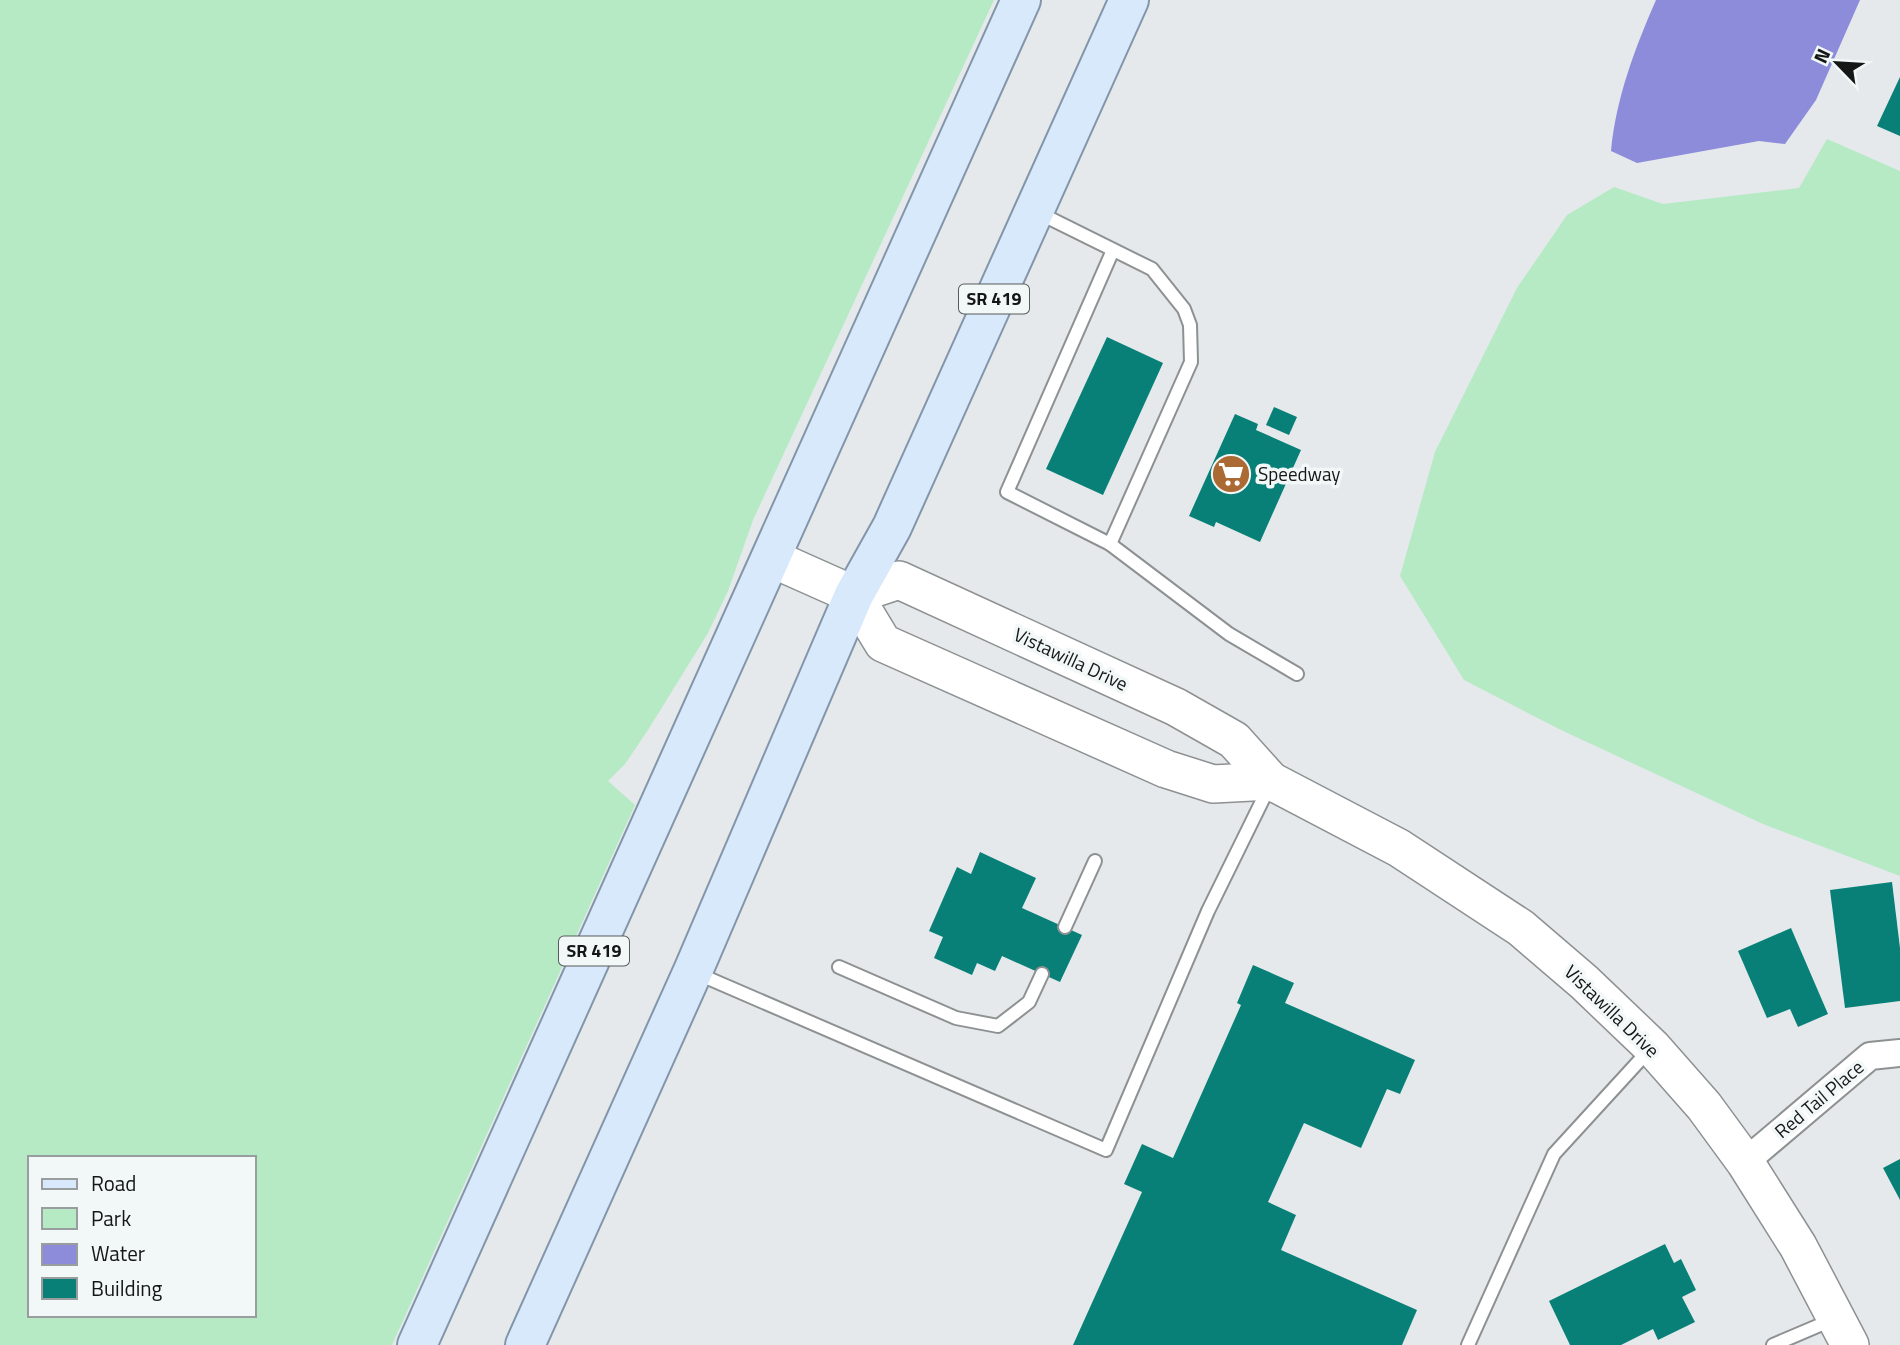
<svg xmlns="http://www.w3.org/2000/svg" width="1900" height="1345" viewBox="0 0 1900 1345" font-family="'Titillium Web',sans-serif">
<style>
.green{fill:#b5eac5;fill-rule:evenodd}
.water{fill:#8c8cdb}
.building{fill:#088078}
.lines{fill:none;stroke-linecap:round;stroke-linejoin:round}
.lane-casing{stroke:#8d9192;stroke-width:16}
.street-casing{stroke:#8d9192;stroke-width:30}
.secondary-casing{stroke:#8d9192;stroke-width:40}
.primary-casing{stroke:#8396a9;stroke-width:42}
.lane{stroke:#fff;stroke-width:12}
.street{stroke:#fff;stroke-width:26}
.secondary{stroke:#fff;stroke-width:37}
.primary{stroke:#d8e9fb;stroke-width:38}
.labels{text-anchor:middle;stroke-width:7;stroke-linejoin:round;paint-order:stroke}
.shield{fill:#f2f7f8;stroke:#575a5a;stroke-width:2}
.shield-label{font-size:18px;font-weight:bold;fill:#151717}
.poi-label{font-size:19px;fill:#151717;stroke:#f2f7f8;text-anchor:start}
.street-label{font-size:19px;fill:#151717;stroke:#f2f7f8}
</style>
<rect width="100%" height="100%" fill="#e5e9eb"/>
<g class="green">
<path d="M0,0H994L753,520L728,591L708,633L648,730L625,764L608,781L635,805L392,1345H0ZM30,1158H254V1315H30Z"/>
<path d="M1827,139L1900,171V876L1763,824L1559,729L1464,680L1400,576L1435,452L1517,288L1567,215L1614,187L1663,204L1799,188Z"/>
</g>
<path class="water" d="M1656,0H1860L1816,100L1785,144L1759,141L1637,163L1611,151C1616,98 1635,48 1656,0Z"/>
<g class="building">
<path d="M1900,77V136L1877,126Z"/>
<path d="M1107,337L1163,363L1103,495L1046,469Z"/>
<path d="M1274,407L1297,417L1289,435L1266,425Z"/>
<path d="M1235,414L1258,424L1256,430L1301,450L1260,542L1216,522L1214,527L1189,516Z"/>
<path d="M980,852L1036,878L1022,908L1082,935L1060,982L1002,956L995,971L977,963L972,975L934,958L943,937L929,931L957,867L971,874Z"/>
<path d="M1892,882L1900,948V1001L1845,1008L1830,890Z"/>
<path d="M1791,928L1828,1014L1798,1027L1790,1009L1767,1018L1738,951Z"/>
<path d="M1253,965L1294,983L1285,1003L1415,1060L1400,1094L1387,1089L1361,1148L1304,1123L1268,1202L1296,1215L1281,1250L1417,1310L1402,1345H1073L1142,1192L1124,1184L1142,1144L1173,1158L1241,1005L1237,1003Z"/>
<path d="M1900,1159V1200L1883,1168Z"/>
<path d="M1665,1244L1674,1263L1681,1259L1696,1290L1682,1297L1695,1322L1658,1340L1653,1329L1621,1345H1570L1549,1301Z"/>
</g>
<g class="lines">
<g class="lane-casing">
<g id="lane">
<path d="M1039,213L1152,269L1184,309L1190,325L1191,362L1110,544"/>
<path d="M1113,250L1007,492L1110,544L1229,634L1297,674"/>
<path d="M1065,927L1095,861"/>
<path d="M839,967L956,1018L998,1026L1029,1002L1042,974"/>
<path d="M696,973L1106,1150L1208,911L1270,785"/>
<path d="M1468,1345L1554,1154L1651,1048"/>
<path d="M1773,1345L1834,1319"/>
</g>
</g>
<g class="street-casing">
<path id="street" d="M1745,1162L1870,1056L1900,1053"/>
</g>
<g class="secondary-casing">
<g id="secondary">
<path d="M771,558L854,595L883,643L1166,769L1213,784L1271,781"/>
<path d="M854,595L899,580L1176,707L1234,740L1271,781L1399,848L1521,928L1584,982L1652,1047L1704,1106L1745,1162L1798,1246L1850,1345"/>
</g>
</g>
<g class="primary-casing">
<g id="primary">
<path d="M417,1345L1021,0"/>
<path d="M525,1345L693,971L854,595L892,527L1129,0"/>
</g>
</g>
<use href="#lane" class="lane"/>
<use href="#street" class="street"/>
<use href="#secondary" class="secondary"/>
<use href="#primary" class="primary"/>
</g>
<defs>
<g id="supermarket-disc" transform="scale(2.0125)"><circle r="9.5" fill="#ab6a34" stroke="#f2f7f8"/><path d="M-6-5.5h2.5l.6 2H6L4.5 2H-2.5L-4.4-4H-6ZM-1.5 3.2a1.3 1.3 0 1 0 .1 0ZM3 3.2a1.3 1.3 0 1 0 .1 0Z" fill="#fff"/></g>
</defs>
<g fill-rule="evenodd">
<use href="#supermarket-disc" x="1231" y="474"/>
</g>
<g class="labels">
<g class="shield">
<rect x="959" y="284.5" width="70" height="29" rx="5"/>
<rect x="559" y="936.5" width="70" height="29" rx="5"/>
</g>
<g class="shield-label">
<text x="994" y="305">SR 419</text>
<text x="594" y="957">SR 419</text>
</g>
<g class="poi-label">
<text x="1258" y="481">Speedway</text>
</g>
<g class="street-label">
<text transform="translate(1071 659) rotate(25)" y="7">Vistawilla Drive</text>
<text transform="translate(1612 1011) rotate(44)" y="7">Vistawilla Drive</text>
<text transform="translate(1819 1099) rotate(-40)" y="7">Red Tail Place</text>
</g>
</g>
<rect x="28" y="1156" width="228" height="161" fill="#f2f7f8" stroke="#9a9d9e" stroke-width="2"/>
<rect x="42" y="1179" width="35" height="10" fill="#d8e9fb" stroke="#9a9d9e" stroke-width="2"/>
<text x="91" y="1191" font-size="21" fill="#151717">Road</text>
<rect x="42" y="1208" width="35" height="21" fill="#b5eac5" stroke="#9a9d9e" stroke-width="2"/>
<text x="91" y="1226" font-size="21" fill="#151717">Park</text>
<rect x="42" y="1244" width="35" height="21" fill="#8c8cdb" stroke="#9a9d9e" stroke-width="2"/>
<text x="91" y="1261" font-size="21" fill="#151717">Water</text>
<rect x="42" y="1278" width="35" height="21" fill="#088078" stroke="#9a9d9e" stroke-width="2"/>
<text x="91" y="1296" font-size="21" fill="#151717">Building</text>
<g transform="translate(1837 63) rotate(295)" stroke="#f2f7f8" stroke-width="5" paint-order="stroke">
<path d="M0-5L12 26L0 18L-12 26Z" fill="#151717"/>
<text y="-10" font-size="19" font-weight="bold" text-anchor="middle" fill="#151717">N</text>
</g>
</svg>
